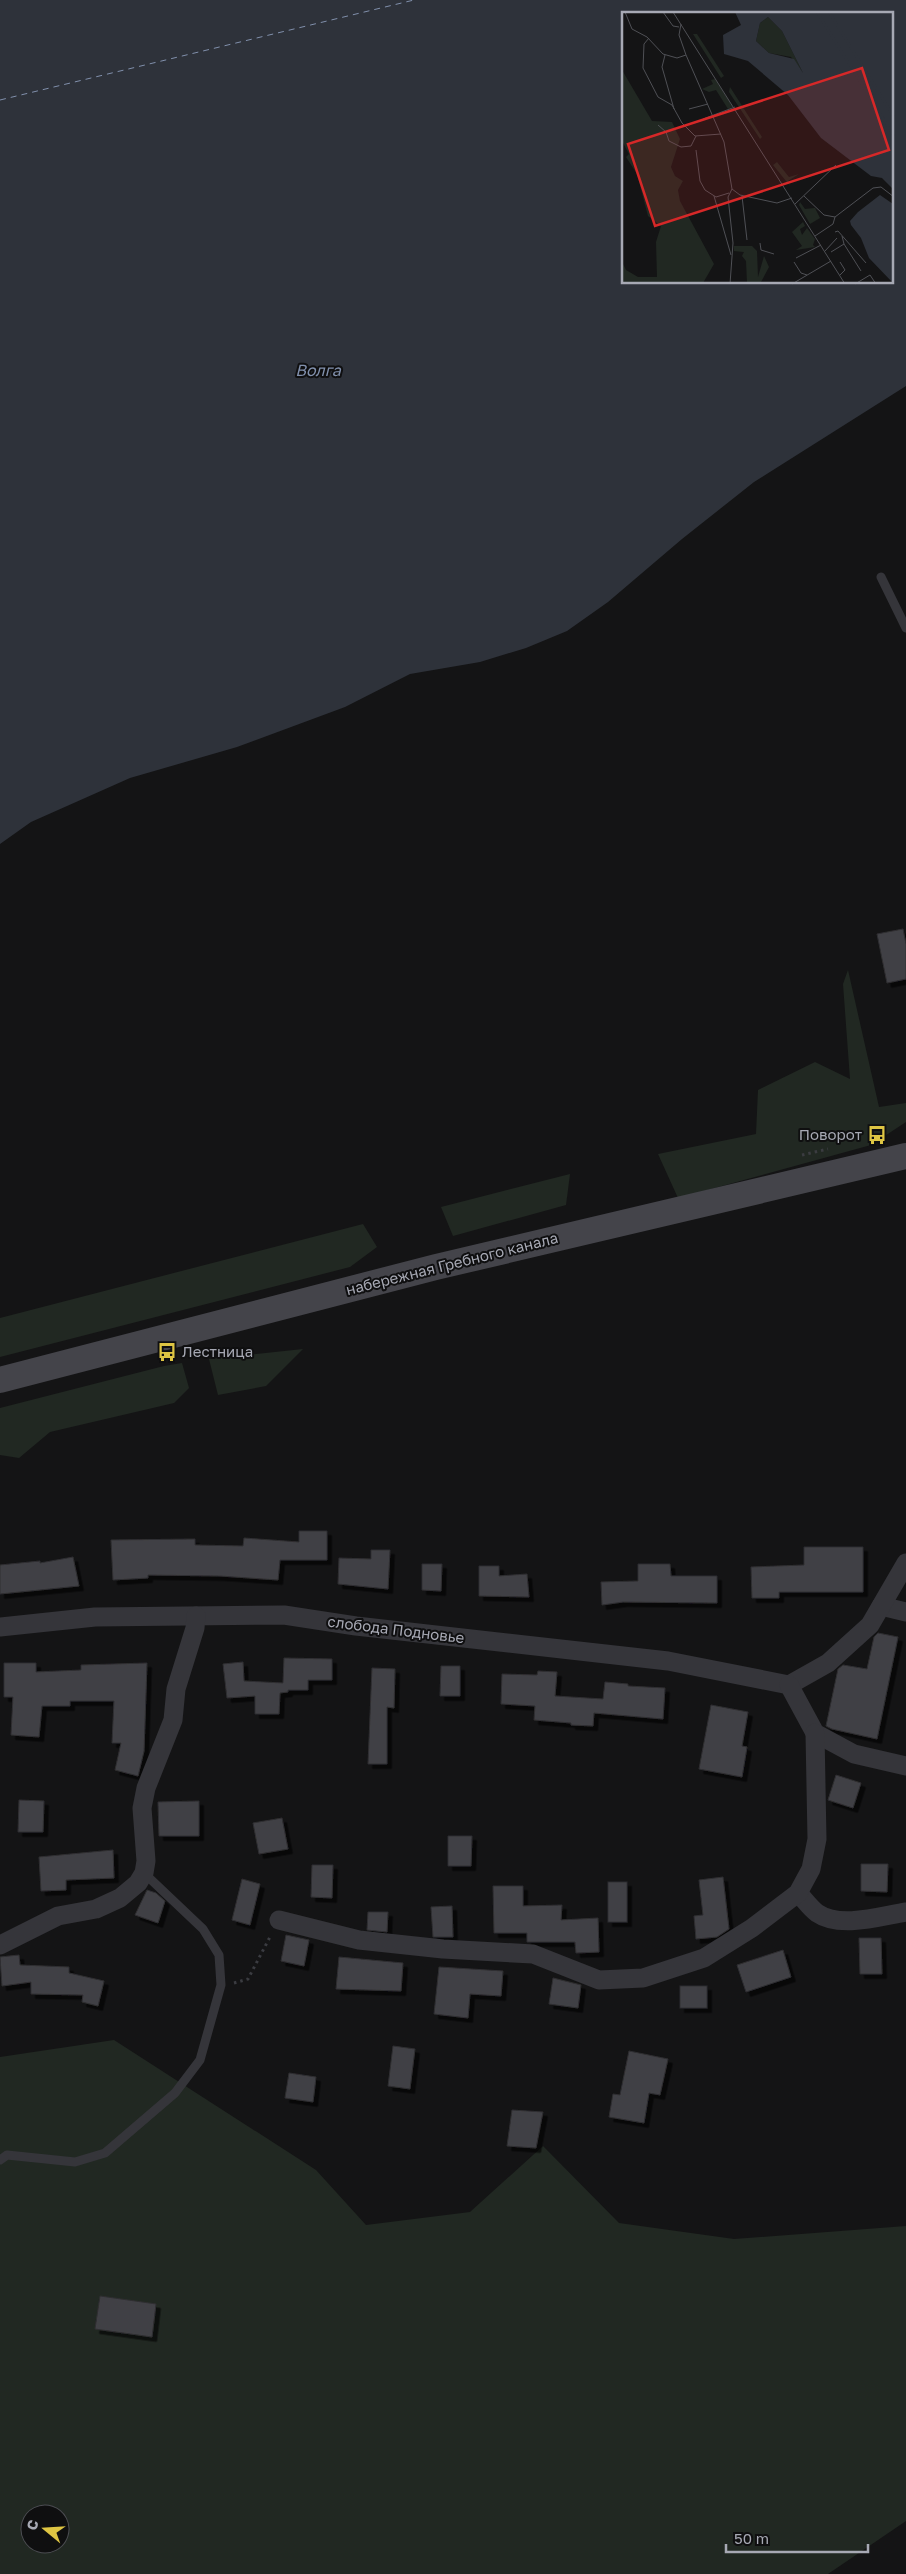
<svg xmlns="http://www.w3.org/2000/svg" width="906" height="2574" viewBox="0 0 906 2574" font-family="'Golos Text',sans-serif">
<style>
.green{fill:#212822;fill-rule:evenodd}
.water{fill:#2e323a;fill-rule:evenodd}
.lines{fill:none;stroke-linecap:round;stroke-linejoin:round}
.ferry{stroke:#8190ac;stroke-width:1;stroke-dasharray:6 5;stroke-linecap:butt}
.building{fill:#414145;stroke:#2f2e31;filter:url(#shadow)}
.path{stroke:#3b3c41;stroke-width:3;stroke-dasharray:2.5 4;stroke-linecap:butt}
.lane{stroke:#35353a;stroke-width:9}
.street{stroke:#35353a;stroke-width:19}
.secondary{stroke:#44444a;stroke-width:26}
.labels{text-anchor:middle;stroke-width:4;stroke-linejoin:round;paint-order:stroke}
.poi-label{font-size:15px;fill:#a7a9b4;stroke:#0f0f10;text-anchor:end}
.street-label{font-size:15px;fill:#a7a9b4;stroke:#0f0f10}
.water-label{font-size:16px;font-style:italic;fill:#8190ac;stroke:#0f0f10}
.inset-river{fill:none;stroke:#2e323a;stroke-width:2.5}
.inset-road{fill:none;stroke:#4f5055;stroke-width:1}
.view{fill:#d62828;fill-opacity:0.15;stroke:#d62828;stroke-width:2.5}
.inset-edge{fill:none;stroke:#a7a9b4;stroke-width:2.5}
</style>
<defs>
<filter id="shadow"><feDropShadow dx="4.5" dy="4.5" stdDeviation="0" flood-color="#0009"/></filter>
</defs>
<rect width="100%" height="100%" fill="#141415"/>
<g class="green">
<path d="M848,970L879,1107L906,1103V1122L871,1145L678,1198L658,1154L756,1134L758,1090L815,1062L850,1079L843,984Z"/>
<path d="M570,1174L566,1205L453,1236L441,1207Z"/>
<path d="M363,1224L377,1247L350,1267L0,1357V1318Z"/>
<path d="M303,1349L266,1386L218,1395L209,1359Z"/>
<path d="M182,1363L189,1388L174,1403L50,1432L19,1458L0,1455V1408L164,1366Z"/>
<path d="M114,2040L316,2170L366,2225L470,2212L543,2146L619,2223L734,2239L906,2226V2521L828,2574H0V2057ZM30,2514H60V2544H30Z"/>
</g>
<path class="water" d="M0,0H906V386L754,482L682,539L608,602L567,631L526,648L480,662L410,674L345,707L283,730L237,747L130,778L31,822L0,844ZM624,14H892V282H624Z"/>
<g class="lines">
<path class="ferry" d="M0,100L414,0"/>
</g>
<g class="building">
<path d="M903,929L906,944V979L887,983L877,934Z"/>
<path d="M299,1531H327V1560H280L278,1580L220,1576L148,1575V1578L113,1580L111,1540L195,1539V1545L243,1546L244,1538L299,1542Z"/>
<path d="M804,1547H863V1592H779V1598H752L751,1567L804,1565Z"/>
<path d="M371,1550H390L388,1589L338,1584L339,1558L371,1559Z"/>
<path d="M73,1557L79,1586L0,1594V1565L40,1561V1563Z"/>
<path d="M422,1564H442L441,1591L422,1590Z"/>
<path d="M638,1564H670L671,1576H717V1603L623,1602L602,1605L601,1582L638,1581Z"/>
<path d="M479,1566H499V1576L527,1574L529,1597L479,1596Z"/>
<path d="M878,1633L898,1637L877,1739L832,1729L826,1726L838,1669L843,1665L867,1669L874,1637Z"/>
<path d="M284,1658L332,1659V1680H308V1690H288V1692L280,1693L279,1714H255V1696L227,1698L223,1664L243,1662L244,1681L283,1683Z"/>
<path d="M4,1663H36V1672L81,1670V1665L147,1663L144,1751L138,1776L115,1770L121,1743H112L114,1701H70V1706H42L39,1737L11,1735L13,1697H4Z"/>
<path d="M441,1666H460V1696H440Z"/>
<path d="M372,1668L395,1669L394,1708L387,1707V1764H368Z"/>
<path d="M538,1671L557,1672L555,1696L603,1699L605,1682L628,1684V1686L665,1688L663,1719L594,1713L593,1726L571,1725V1723L534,1720L535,1706L501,1704L502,1674L537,1675Z"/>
<path d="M711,1705L748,1712L742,1746L747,1747L742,1777L699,1769Z"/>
<path d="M836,1775L861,1783L853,1808L828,1800Z"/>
<path d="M19,1800L44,1801L43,1832H18Z"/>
<path d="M199,1801V1836H159L158,1802Z"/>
<path d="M282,1818L288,1849L259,1854L253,1823Z"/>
<path d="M448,1836H472L471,1866H448Z"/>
<path d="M113,1850L114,1878L66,1880V1890L41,1891L39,1857Z"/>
<path d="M861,1864H888L887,1892L861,1891Z"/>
<path d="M312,1865H333L332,1898L311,1897Z"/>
<path d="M723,1877L729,1929L717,1937L696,1939L694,1916L703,1915L699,1880Z"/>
<path d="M242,1879L260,1884L250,1925L232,1920Z"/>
<rect x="608" y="1882" width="19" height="40"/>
<path d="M493,1886H523V1906L562,1905L561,1920L598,1918L599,1952L576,1953L575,1942H527V1933H494Z"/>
<path d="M147,1890L156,1893L165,1901L158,1923L135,1915Z"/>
<path d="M452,1906L453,1937H433L431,1907Z"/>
<path d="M368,1912H388L387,1932L367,1930Z"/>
<path d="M286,1935L309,1940L304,1966L281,1961Z"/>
<path d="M859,1938H881L882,1974H860Z"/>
<path d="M783,1950L791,1977L746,1992L737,1965Z"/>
<path d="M19,1955L20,1965L69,1967V1973L104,1981L98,2006L82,2002L83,1995L31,1994V1982L2,1986L0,1957Z"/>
<path d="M339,1957L403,1963L401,1991L336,1989Z"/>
<path d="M439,1967L503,1971L501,1996L470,1994L468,2018L434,2014Z"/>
<path d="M553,1978L581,1985L578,2008L549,2004Z"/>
<rect x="680" y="1986" width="27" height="22"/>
<path d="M393,2046L415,2049L410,2089L388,2086Z"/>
<path d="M629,2051L668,2059L660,2095L649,2093L644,2123L609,2117L613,2094L620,2095Z"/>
<path d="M289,2073L316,2077L313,2102L285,2098Z"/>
<path d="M512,2110L543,2112L536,2148L507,2146Z"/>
<path d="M100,2296L156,2304L152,2337L95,2329Z"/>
</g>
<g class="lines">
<g class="path">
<path d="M802,1155L828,1149"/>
<path d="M234,1983L248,1979L271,1935"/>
</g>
<g class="lane">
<path d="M881,577L906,628"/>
<path d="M0,2160L7,2155L75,2162L105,2153L175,2093L200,2060L221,1985L219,1955L203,1929L144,1873"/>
</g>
<g class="street">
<path d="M881,1606L906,1612"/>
<path d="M0,1627L95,1617L284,1615L356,1626L668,1661L789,1685L828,1663L870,1625L906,1563"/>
<path d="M789,1685L815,1733L854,1754L906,1766"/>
<path d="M798,1893C804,1899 810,1908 817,1913C840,1929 881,1916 906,1912"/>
<path d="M279,1920L359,1940L443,1949L533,1954L599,1980L643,1978L704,1958L752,1928L798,1893L811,1869L817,1839L815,1733"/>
<path d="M0,1945L58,1916L96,1909L120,1898L138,1883L144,1873L146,1861L142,1808L146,1788L173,1720L176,1689L195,1628L196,1616"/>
</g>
<path class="secondary" d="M0,1380L436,1267L906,1156"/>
</g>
<defs>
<g id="bus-bare" transform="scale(1.5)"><path d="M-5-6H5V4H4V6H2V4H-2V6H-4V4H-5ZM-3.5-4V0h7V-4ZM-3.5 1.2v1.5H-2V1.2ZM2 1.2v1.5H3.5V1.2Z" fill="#dec543" stroke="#0f0f10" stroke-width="2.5" paint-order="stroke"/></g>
</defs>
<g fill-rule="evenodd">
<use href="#bus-bare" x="877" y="1135"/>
<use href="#bus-bare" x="167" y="1352"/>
</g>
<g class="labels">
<g class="poi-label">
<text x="862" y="1140">Поворот</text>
<text x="182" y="1357" text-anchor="start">Лестница</text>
</g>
<g class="street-label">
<text transform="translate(452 1264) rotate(-14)" y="5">набережная Гребного канала</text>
<text transform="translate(396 1630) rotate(7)" y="5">слобода Подновье</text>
</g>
<g class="water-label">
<text x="318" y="376">Волга</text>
</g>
</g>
<g transform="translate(622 12)">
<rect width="271" height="271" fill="#141415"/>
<path d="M146,5L160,19L181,61L169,45L147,41L134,29L138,11ZM71,22H75L102,64L99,66ZM0,58L30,109L50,110L58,127L49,155L53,164L61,169L56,178L58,189L92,252L81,271H0V250L4,258L16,265H35L34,230L39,214L26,204L15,162L4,145L7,142L0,129ZM93,67L111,95L106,97L94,78L87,80L80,77L91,72L89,68ZM108,75L140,125L138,127L107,80ZM155,150L167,165L177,162L166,169L168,174L151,153ZM178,190L183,197L193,196L198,206L188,212L177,193ZM181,210L183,214L178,217L180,223L185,216L193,227L191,233L193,235L174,238L180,234L170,220ZM112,234H130L135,239L136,265L142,244L147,255L139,270L125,271L124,249L120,244L122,240L112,239Z" fill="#212822"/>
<path d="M113,0H271V177L260,166L249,164L199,126L166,83L126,49L102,42L101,23L119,13ZM146,5L160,19L181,61L172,47L147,41L134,29L138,11ZM258,183L271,192V271L247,246L239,226L229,213L228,209L236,200Z" fill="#2e323a" fill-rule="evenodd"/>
<path class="inset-river" d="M195,0L272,124M207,0L272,105"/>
<path class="inset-road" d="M3,0L10,17L25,25L41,42L55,46L64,43M41,0L51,14L57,15M51,0L223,272M59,12L57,23L64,43L102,130L110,177L118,183L155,191L170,186M27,26L22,32L21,56L36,85L50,93L60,111L73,124L99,122M43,43L40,55L52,97M67,97L86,92M81,107L113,95M36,113L44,120L47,129L59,135L69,134L74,124M74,138L78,169L83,178L94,185L107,181M92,184L109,243M120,184L125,228M182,184L202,203L213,205M173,192L214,153M213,220L216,219L244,251M193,224L211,212L213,205L251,176L259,175L272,185M138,231L139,238L152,242M222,232L239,259M203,239L215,226M209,240L222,232L220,224M174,246L199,233M172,250L179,261L185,263M218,263L223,258L218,250M108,272L111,231L106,185L110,177M170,272L209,249M233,272L248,263L254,272"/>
<path class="view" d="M240,56L267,138L33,214L6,132Z"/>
<rect width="271" height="271" class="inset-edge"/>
</g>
<g transform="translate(45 2529) rotate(288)"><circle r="24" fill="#0f0f10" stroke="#4c4d52"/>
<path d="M0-4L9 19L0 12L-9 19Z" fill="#dec543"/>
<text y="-8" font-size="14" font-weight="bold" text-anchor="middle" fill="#a7a9b4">С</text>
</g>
<path d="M726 2544v8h142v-8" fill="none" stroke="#a7a9b4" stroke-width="2.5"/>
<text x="734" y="2544" font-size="15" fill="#a7a9b4" stroke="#0f0f10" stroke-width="4" paint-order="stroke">50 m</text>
</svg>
